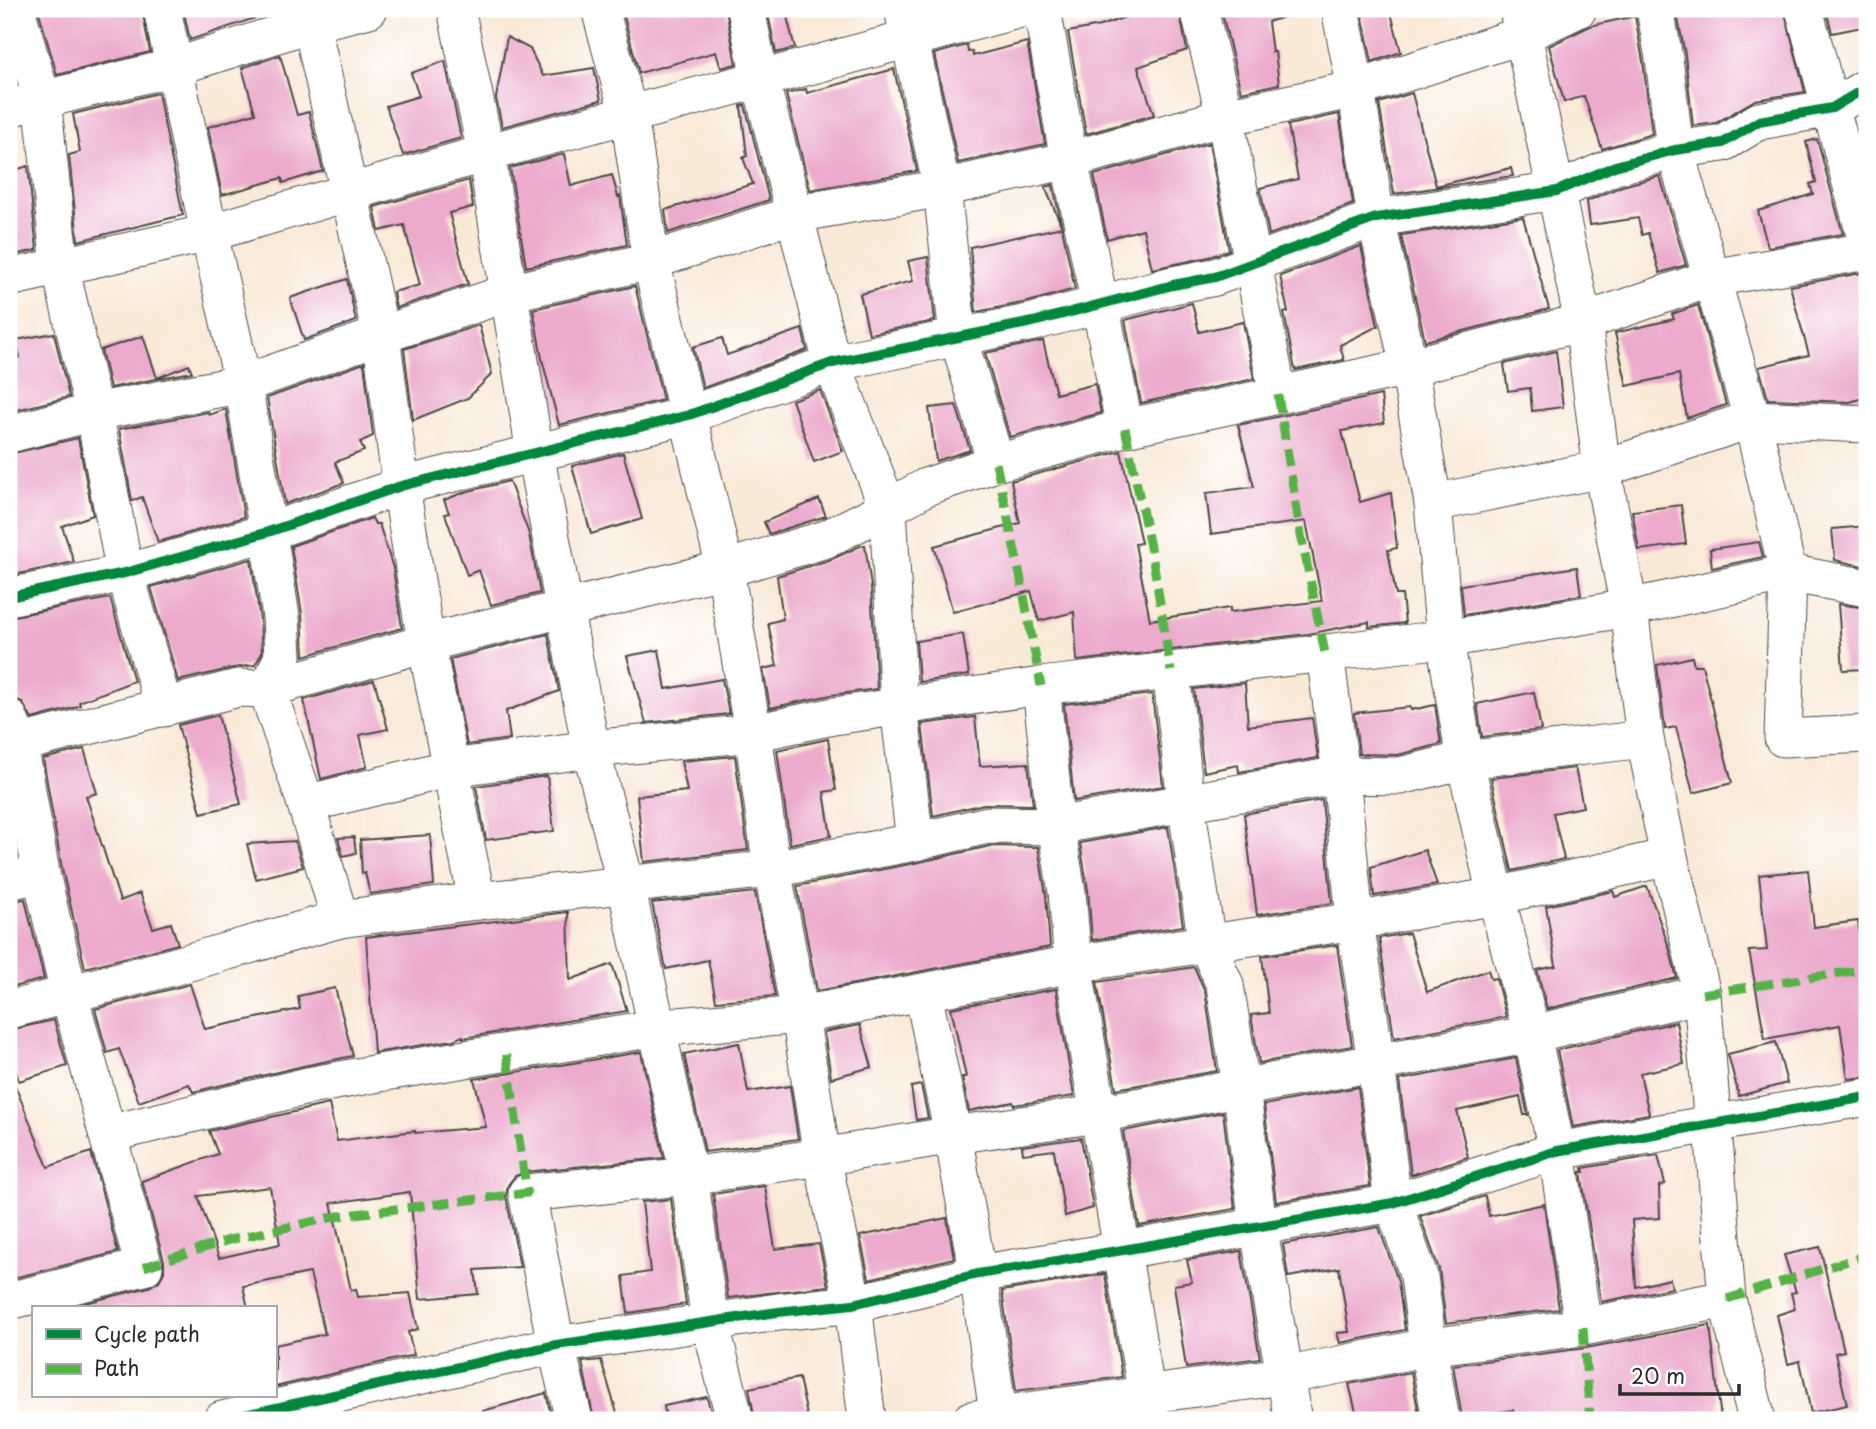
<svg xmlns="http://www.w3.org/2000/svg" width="1876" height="1429" viewBox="0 0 1876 1429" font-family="'Playpen Sans',sans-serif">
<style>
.building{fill:#ecabcd;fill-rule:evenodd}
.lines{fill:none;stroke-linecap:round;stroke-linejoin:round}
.minor-casing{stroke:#4a4845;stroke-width:39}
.minor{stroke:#fff;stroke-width:37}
.quiet{stroke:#56b246;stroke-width:9;stroke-dasharray:18 9;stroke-linecap:butt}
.cycleway-casing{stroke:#fff;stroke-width:15}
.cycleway{stroke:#00873e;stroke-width:10}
</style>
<rect width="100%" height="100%" fill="#fff"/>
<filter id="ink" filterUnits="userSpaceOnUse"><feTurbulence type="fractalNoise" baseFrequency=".0143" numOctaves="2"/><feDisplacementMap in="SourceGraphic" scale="14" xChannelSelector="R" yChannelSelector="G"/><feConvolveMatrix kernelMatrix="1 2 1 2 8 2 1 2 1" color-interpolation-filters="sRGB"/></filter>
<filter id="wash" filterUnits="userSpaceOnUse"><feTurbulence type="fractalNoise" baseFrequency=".00686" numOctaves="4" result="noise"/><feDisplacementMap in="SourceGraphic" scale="28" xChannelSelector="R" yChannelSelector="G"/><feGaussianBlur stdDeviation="1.57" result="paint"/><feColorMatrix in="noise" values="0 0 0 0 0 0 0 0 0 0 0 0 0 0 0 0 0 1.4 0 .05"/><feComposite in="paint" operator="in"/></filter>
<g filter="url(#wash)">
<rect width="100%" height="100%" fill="#f9e9d7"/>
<g id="blocks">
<g class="building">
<path d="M38,9H142L150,52L57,75Z"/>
<path d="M183,9H266L267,14L190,40Z"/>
<path d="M622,9H726L736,64L721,68L716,52L639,73Z"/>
<path d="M767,9H785L795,48L776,53Z"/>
<path d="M1148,9H1179L1187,50L1138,67L1154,115L1086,134L1068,32L1100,26Z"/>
<path d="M1221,9H1291L1292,14L1268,22L1272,52H1275L1279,84L1241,92Z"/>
<path d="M1361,9H1390L1401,52L1372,62Z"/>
<path d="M1676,9H1784L1805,92L1755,100L1716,123L1693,126L1685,55Z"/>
<path d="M1826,9H1867V26L1832,33Z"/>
<path d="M1635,16L1643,61L1652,134L1602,149L1584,96L1564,102L1549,46L1590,26Z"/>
<path d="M507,37L530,49L543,76L594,68L601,100L502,127L496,98Z"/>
<path d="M1027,42L1045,144L958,163L934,54L967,45L968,52L972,51L973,56Z"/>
<path d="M280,55L297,115L309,112L323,171L283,183L282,178L222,195L208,127L255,113L242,68Z"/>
<path d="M445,61L461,138L403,155L386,106L419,96L411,73Z"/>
<path d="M894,69L917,171L810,190L786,94L806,89L807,93Z"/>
<path d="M158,93L183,215L78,241L69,155L80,152L73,114Z"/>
<path d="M1412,93L1436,186L1511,168L1513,176L1394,194L1379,103Z"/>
<path d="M745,105L769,200L668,233L665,210L753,184L743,158L747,156L741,106Z"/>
<path d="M1339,114L1353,204L1269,235L1260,188L1298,179L1288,125Z"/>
<path d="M1867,126V162L1858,129Z"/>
<path d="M1817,139L1843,234L1768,247L1758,211L1813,194L1810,184L1816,182L1806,142Z"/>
<path d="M1209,143L1229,250L1209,257L1152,269L1143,229L1107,239L1094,175Z"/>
<path d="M564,154L571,186L612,175L618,197L620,196L627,245L526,267L510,168Z"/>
<path d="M28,166L37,250L19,254L18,252L9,254V172Z"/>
<path d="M1660,176L1686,265L1660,273L1648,233L1642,235L1638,218L1590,225L1587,201L1622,186Z"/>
<path d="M469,180L473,207L449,213L468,284L396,308L393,292L420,285L404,225L379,231L374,207Z"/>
<path d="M1053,185L1075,289L1028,302L976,312L970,247L1062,227L1045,187Z"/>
<path d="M1523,217L1549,309L1425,341L1401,235Z"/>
<path d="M1361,246L1378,326L1340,345L1344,360L1295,370L1284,313L1288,312L1280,276Z"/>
<path d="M928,257L935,321L869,334L860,294L913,281L908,261Z"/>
<path d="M1867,272V397L1850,402L1768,399L1759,367L1809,355L1790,286Z"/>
<path d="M347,279L356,321L304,340L290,298Z"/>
<path d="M635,286L663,400L559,425L542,359L533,309Z"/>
<path d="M1192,303L1199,332L1243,322L1254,379L1141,403L1125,320Z"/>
<path d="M1698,305L1726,405L1687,418L1679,374L1627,386L1615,333L1674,319L1672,314Z"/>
<path d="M479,325L492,374L468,398L413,420L404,349Z"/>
<path d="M802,329L807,350L703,388L693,347L722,338L727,355Z"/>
<path d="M54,333L69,397L9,412V360L20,357L16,340Z"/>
<path d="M143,336L157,378L189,365L192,372L110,388L101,350Z"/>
<path d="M1043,341L1056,394L1095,384L1101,413L1010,437L985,353Z"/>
<path d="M1556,351L1563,407L1532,411L1530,388L1508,391L1504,364Z"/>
<path d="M364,363L373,436L360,442L364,451L335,462L344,483L285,504L267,398Z"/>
<path d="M820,390L843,451L814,462L792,400Z"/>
<path d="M1381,395L1384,423L1342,431L1360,502L1391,493L1397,548L1388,550L1396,595H1402L1405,623L1369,627V622L1308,634L1077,661L1074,612L1039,621L1031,591L953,612L934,546L1020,523L1011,481L1121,451L1141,543L1135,544L1150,620L1230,608V612L1322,601L1306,521L1211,534L1206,493L1254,487L1238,425Z"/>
<path d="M956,405L970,450L936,461L929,408Z"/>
<path d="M226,409L244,517L158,542L142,497L132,501L119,429L208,412L209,415Z"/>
<path d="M78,438L93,515L62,526L74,562L9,576V454Z"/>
<path d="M623,453L642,519L591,534L572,466Z"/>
<path d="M509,481L529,534L540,593L491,605L479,570L467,575L445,514L449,513L444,500L465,492Z"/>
<path d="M819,499L826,516L769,534L764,522Z"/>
<path d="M1681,505L1686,544L1639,550L1632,511Z"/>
<path d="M372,518L375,524H379L393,568L402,628L304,656L302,614L291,546Z"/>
<path d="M1867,526V567L1835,560L1832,529Z"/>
<path d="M1759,542L1763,557L1712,568L1710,549Z"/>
<path d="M865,545L871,586L877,689L831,695L770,708L763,669L777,666L768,623L783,619L777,576L832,559L860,546Z"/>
<path d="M251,559L260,619L262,653L255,665L233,668L178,681L151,587Z"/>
<path d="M1577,567L1581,595L1464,615L1461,585Z"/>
<path d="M110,598L134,681L79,702L80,705L73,708L32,719L22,702L13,697L9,698V617Z"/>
<path d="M1838,604L1867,608V669L1843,670Z"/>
<path d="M548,634L559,691L506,711L510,739L467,745L450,659Z"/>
<path d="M963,634L969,675L919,682L916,641Z"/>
<path d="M659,650L666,689L722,679L729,714L646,723L627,656Z"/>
<path d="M1692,657L1694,665H1702L1732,783L1693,793L1676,727L1665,729L1657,665Z"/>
<path d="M374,680L388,729L360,735L367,767L321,779L304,700Z"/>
<path d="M1245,683L1248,726L1312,718L1318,758L1239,772L1238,765L1204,772L1194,689Z"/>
<path d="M1534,692L1541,730L1482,737L1477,704Z"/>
<path d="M1152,694L1163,786L1074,801L1064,704Z"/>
<path d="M1435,705L1441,744L1398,755L1359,754L1354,713L1410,707L1411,710Z"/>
<path d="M218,715L241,804L201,813L178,725Z"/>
<path d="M975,717L980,766L1028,763L1033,805L984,804L933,816L922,724Z"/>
<path d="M828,739L836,790L824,792L831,836L790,844L777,750Z"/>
<path d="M84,749L97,793L86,796L120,901L140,893L153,928L171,923L178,944L85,968L62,869L43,759Z"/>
<path d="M735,756L748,850L644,862L637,796L687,791L681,761Z"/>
<path d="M1575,768L1583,807L1553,813L1564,859L1512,871L1491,778Z"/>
<path d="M547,776L554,831L486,840L476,786Z"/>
<path d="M1322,800L1332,903L1257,915L1244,814Z"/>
<path d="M9,808L17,857L9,859Z"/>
<path d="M1168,827L1183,926L1092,940L1088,890L1080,843Z"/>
<path d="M430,835L434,885L370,894L365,873H362L360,840Z"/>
<path d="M354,837L356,853L343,856L338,838Z"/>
<path d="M295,841L303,867L256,879L247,844Z"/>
<path d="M990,846L1038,847L1046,895L1050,947L817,991L797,886L920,862Z"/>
<path d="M1425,850L1437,885L1374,896L1371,867Z"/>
<path d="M1808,870L1814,927L1858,921L1860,935L1867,934V1077L1848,1079L1840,1025L1765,1039L1749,951L1767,950L1759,875Z"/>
<path d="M1647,886L1669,947L1677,978L1547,1009L1537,970L1556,966L1546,906L1613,891L1615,897Z"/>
<path d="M755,892L775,996L716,1001L708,960L666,969L652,903Z"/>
<path d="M25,899L44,979L9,988V901Z"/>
<path d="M568,912L570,980L612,964L627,1011L463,1038V1036L453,1040L374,1053L366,937Z"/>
<path d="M1409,933L1427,992L1488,970L1491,979L1496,978L1506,1017L1394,1038L1379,938Z"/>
<path d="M1337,945L1352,1046L1259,1063L1251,1015L1269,1013L1262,956Z"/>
<path d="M1194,967L1205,991L1217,1071L1116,1089L1097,982Z"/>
<path d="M190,984L205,1029L300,1009L298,996L335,988L353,1056L303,1066L193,1092L189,1084L139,1102L119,1049L107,1053L95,1009Z"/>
<path d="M1056,989L1074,1096L1014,1105L1013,1102L969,1111L962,1077H966L951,1008Z"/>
<path d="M54,1020L67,1066L19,1081L9,1049V1030Z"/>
<path d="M1676,1022L1684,1064L1640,1073L1649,1114L1573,1127L1557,1050Z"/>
<path d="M860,1025L872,1067L831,1078L824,1032Z"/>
<path d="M1776,1042L1787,1083L1739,1096L1728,1054Z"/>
<path d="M739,1043L748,1092L790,1086L798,1139L705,1152L684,1054Z"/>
<path d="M641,1052L664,1158L525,1172L515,1176L508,1185L506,1196L520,1267L475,1270L478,1294L420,1299L410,1192L331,1203L351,1290L356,1289L358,1297L410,1293L418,1329L408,1332L414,1355L275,1387V1345L325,1334L310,1273L243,1286L248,1308H66L149,1287L159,1281L164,1272V1261L142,1181L218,1154L209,1131L329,1104L337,1141L415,1131V1133L486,1127L474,1079ZM270,1187L280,1244L219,1258L198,1196Z"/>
<path d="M1516,1058L1528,1115H1524L1520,1097L1457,1111L1468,1157L1411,1175L1399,1080Z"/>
<path d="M10,1073L48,1167L91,1152L118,1252L10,1279L9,1274V1074Z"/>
<path d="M921,1085L928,1118L916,1120L911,1087Z"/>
<path d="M1358,1087L1370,1186L1276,1202L1264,1105Z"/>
<path d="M1223,1112L1235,1209L1139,1226L1123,1131Z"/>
<path d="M1081,1138L1093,1208L1065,1216L1054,1150L1023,1154L1022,1146Z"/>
<path d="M1658,1155L1665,1184L1659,1186L1660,1218L1632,1220L1636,1287L1670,1279L1672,1288L1601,1302L1581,1172H1584L1583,1168Z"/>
<path d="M765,1186L775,1249L819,1244L828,1286L728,1298L713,1194Z"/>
<path d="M1485,1196L1489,1216L1544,1204L1559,1309L1446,1323L1439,1269L1420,1216Z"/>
<path d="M671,1199L686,1304L628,1313L623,1276L650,1272L642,1202Z"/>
<path d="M947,1218L954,1258L869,1279L860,1236Z"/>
<path d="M1379,1227L1398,1281L1405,1330L1340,1343L1337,1333L1349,1332L1339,1268L1288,1277L1283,1244Z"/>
<path d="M1820,1247L1844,1351L1835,1353L1847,1405L1811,1413L1800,1361L1788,1364L1777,1315L1795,1309L1791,1293L1796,1292L1784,1255Z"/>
<path d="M1241,1251L1260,1358L1186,1368L1174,1285L1192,1282L1187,1260Z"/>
<path d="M1105,1274L1122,1377L1016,1391L1002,1291Z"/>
<path d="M1710,1325L1721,1420H1514L1513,1410L1462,1418L1453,1365L1586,1348Z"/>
<path d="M601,1360L619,1420H594L582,1362Z"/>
<path d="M1411,1372L1420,1420H1358L1349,1384Z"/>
<path d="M799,1378L808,1420H755L749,1388Z"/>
<path d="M546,1393L552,1420H484L483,1411Z"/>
<path d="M707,1397L713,1420H666L664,1406Z"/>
</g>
</g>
</g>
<g filter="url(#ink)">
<use href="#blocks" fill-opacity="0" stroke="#4a4845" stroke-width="2"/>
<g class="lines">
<g class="minor-casing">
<g id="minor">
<path d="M16,9L42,99L60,266L94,412L125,573L164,708"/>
<path d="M162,9L209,233L243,384L268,532L281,617L283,657L267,689L306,804L340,919"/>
<path d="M308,9L381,335L401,486L426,643L477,901"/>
<path d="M456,9L486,153L535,453L591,749L626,885L689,1176L710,1322L735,1420"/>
<path d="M600,9L629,115L651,261L725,569L753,733L772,869L800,1015L822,1157L853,1304L867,1420"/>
<path d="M746,9L760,78L832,363L888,508L899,706L915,842"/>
<path d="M903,9L942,188L958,337L996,463"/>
<path d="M1042,9L1069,160L1100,304L1125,428"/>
<path d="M1199,9L1225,117L1278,395"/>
<path d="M1340,9L1356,89L1376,218L1409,367L1433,503L1445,639L1465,760L1496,896L1532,1034L1557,1151L1583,1327"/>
<path d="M1655,9L1664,58L1675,150L1752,419L1788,573L1783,738L1867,734"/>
<path d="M1804,9L1867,242"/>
<path d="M1518,10L1583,322L1602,469L1629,608L1645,739L1669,857L1702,994L1727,1299L1757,1420"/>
<path d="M9,108L175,67L312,23L369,9"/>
<path d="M9,278L209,233L486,153L1021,9"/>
<path d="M9,434L94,412L243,384L381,335L508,293L651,261L795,214L942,188L1069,160L1225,117L1356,89L1523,35L1578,9"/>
<path d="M1433,503L1602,469L1752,419L1867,424"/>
<path d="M9,597L125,573L268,532L401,486L689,415L832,363L1033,322L1173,285L1215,277L1376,218L1557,191L1615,166L1675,150L1723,143L1759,121L1832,108L1867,87"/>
<path d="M1325,653L1341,775L1355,921L1376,1063L1393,1203L1419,1276L1428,1347L1441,1420"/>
<path d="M1171,671L1186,803L1207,944L1225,985L1241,1086L1258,1226L1293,1420"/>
<path d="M1041,686L1056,826L1067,892L1073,964L1151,1420"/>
<path d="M9,718L19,743L41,873L69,994L144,1267L9,1301"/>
<path d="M9,746L238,688L267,689L426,643L725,569L826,539L888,508L926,487L996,463L1125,428L1409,367L1583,322L1712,278L1867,251"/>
<path d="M306,804L451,768L591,749L753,733L834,716L1041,686L1445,639L1629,608L1788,573L1867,588"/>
<path d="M9,881L41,873"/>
<path d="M923,993L953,1135L978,1274L999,1420"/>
<path d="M9,1010L172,967L340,919L477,901L772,869L915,842L988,825L1056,826L1341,775L1400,776L1465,760L1645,739"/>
<path d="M108,1134L308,1086L379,1073L656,1028L800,1015L1073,964L1355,921L1496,896L1669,857"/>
<path d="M222,1420L556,1345L778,1312L853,1304L978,1274L1123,1250L1393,1203L1557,1151L1867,1097"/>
<path d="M574,1420L556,1345L527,1193L689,1176L822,1157L953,1135L1098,1114L1532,1034L1702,994"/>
<path d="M971,1420L998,1415L1284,1376L1428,1347L1583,1327L1727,1299"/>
</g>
</g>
<use href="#minor" class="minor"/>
<g class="quiet">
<path d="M1278,395L1301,535L1325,653"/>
<path d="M1125,428L1154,566L1171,671"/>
<path d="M996,463L1020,575L1041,686"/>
<path d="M1702,994L1867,969"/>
<path d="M144,1267L229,1240L339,1216L527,1193L506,1051"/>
<path d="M1727,1299L1867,1255"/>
<path d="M1583,1327L1590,1420"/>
</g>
<g class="cycleway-casing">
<g id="cycleway">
<path d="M9,597L125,573L268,532L401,486L689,415L832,363L1033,322L1173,285L1215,277L1376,218L1557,191L1615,166L1675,150L1723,143L1759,121L1832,108L1867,87"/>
<path d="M222,1420L556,1345L778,1312L853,1304L978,1274L1123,1250L1393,1203L1557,1151L1867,1097"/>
</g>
</g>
<use href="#cycleway" class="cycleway"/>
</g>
</g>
<rect width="1876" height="1429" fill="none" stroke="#fff" stroke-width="35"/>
<rect x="32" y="1306" width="245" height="91" fill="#ffffff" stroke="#aaaaaa" stroke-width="2"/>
<rect x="46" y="1329" width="35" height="10" fill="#00873e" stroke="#aaaaaa" stroke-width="2"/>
<text x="94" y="1342" font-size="21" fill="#2b2b2b">Cycle path</text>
<rect x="46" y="1364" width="35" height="10" fill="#56b246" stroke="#aaaaaa" stroke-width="2"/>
<text x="94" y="1376" font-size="21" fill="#2b2b2b">Path</text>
<path d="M1620 1384v10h119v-10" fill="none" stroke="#2b2b2b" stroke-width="3.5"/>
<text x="1631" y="1384" font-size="21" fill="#2b2b2b" stroke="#ffffff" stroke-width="5" paint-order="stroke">20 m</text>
</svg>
